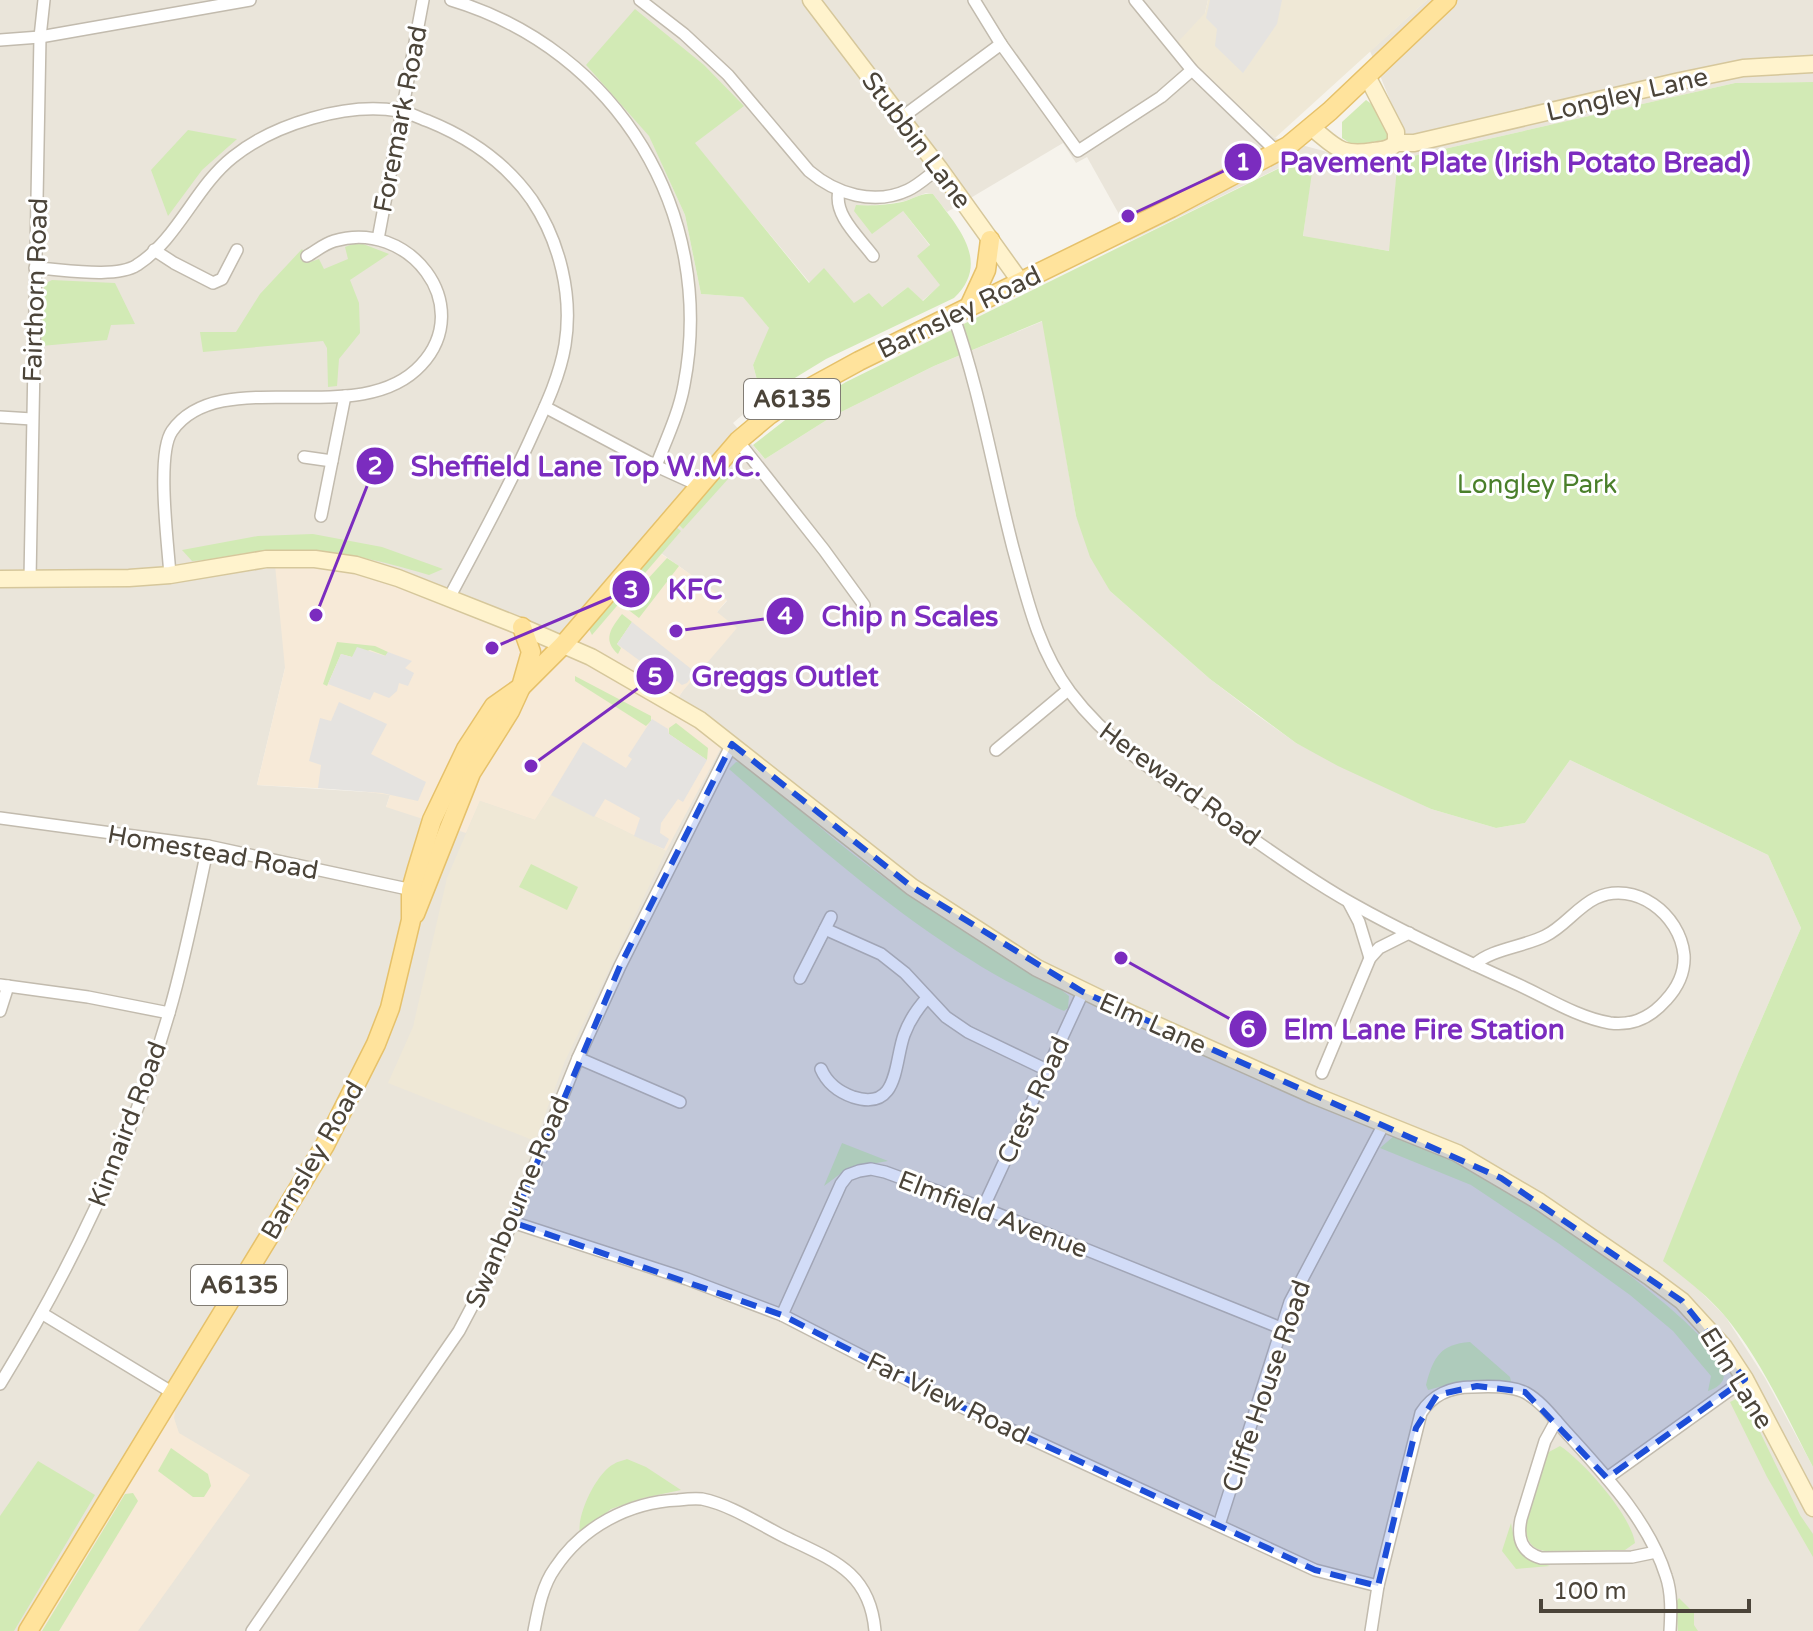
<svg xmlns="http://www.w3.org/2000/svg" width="1813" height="1631" viewBox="0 0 1813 1631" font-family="'Varela Round',sans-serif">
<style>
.residential{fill:#eae5da;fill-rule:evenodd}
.commercial{fill:#f7ead8}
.education{fill:#efe8d6}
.green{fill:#d2eab5}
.parking{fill:#e5e3e0}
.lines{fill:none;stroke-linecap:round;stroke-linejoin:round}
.street-casing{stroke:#c2bbae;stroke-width:14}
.secondary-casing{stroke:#d6c79b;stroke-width:19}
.primary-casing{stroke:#e6c16a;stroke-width:21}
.street{stroke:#fff;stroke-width:11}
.secondary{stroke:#fff3cd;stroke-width:16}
.primary{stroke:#ffe39c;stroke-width:18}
.marked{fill:#1d4ed8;fill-opacity:0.2;stroke:#1d4ed8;stroke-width:6;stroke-dasharray:16 10;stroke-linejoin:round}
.labels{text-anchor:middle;stroke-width:6;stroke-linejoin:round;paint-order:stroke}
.shield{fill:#fff;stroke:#817c74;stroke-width:2}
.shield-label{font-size:24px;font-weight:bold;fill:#4b4439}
.street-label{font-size:26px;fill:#4b4439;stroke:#fff}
.park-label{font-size:26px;fill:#4a7f2a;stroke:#fff}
.leader{fill:none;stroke:#7b2cbf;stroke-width:3}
.callout-dot{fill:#7b2cbf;stroke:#fff;stroke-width:3}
.mark-label{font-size:24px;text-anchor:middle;font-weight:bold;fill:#fff}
.callout-label{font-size:28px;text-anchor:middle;font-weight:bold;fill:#7b2cbf;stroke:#fff;stroke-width:6;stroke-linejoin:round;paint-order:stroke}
</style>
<rect width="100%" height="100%" fill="#f6f3ec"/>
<g class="residential">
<path d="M0,0H1208L1205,13L1216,88L1275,138L1324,151L1356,165L1398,157L1390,251L1303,237L1313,158L1295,160L1130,241L1120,216L1087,157L1076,163L1063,143L947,212L933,194L926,193L905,201L871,206L856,205L903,211L930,246L941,285L922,301L908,287L882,307L854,303L810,283L694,143L586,65L649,135L685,215L701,294L744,297L770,329L753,365L762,398L733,423L765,459L833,416L934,366L1043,321L1076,516L1110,591L1210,679L1257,715L1296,743L1431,809L1496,828L1525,823L1570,760L1768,855L1801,928L1740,1069L1698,1289L1725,1316L1765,1378L1813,1467V1631H0ZM654,548L727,601L717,612L682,692L670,710L551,795L386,807L390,795L382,793L257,785L285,668L566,652Z"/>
<path d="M1427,0H1813V82L1735,83L1413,156L1370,51Z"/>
</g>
<g class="commercial">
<path d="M653,548L727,600L717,612L737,628L682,692L670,710L722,746L666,851L551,795L535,820L480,801L466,833L386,807L390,795L353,790L257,785L285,668L275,565H314L355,571L566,652Z"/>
<path d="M177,1399L174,1418L179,1433L250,1475L138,1631H35Z"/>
</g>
<g class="education">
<path d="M1208,0H1427L1275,138L1216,88L1176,44L1205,13Z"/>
<path d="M551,795L666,851L565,1061L535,1141L388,1083L413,1027L447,878L480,801L535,820Z"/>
</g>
<g class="green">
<path d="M635,9L704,65L744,106L695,143L809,283L824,268L854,303L869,293L882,307L908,287L923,301L940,285L917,256L930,245L903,211L872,234L854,211L856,205C872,206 887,205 902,202C913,199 922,192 933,194C957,226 992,262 954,298L826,359L762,398L753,365L769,328L743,297L701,294L685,215L649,136L586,65Z"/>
<path d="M1813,82V1467C1788,1419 1759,1356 1724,1315C1706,1294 1684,1278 1663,1261L1740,1069L1801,928L1768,855L1570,760L1525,823L1496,828L1431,809L1338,766L1296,743L1210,679L1110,591L1090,557L1076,516L1042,321L934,366L833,416L765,459L753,445L789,417L846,382L1296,160L1314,158L1303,236L1389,251L1398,157L1413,156L1735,83Z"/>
<path d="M1366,100L1373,105L1390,136L1386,140L1353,145L1342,138V122Z"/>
<path d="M188,130L237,139L202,170L168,216L151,170Z"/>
<path d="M358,242L389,254L350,280L359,303L360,333L339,359L337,386L328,387L327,348L323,341L203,352L200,332H236L260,294L302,249L310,262L319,259L324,269L348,259L345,247Z"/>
<path d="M52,280L115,283L135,324L111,325L107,340L41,346L44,284Z"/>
<path d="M728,468V479L683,529L678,524Z"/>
<path d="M675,526L681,531L592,635L589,629Z"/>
<path d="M313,534L382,547L443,569L429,575C369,557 323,547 259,552C236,553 215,560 192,561L182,550L258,536Z"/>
<path d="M667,558L679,566L639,618L626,608L638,597L634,594Z"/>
<path d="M622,614L632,622L617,644L621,648L618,654C602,640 611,628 622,614Z"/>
<path d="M337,642L375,646L388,652L386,656L370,650L352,657L341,654L327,686L323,684Z"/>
<path d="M575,676L651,716V721L646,726L575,681Z"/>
<path d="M676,723L708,748L707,760L669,734V728Z"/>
<path d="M736,762L746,763C782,794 817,826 854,855C918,905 990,948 1060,989L1069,996L1068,1008L1064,1011L1057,1008C1029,992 998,978 971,960C884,906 806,836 729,769Z"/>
<path d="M531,864L578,887L567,910L519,887Z"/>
<path d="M1394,1136C1436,1149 1479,1173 1516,1196C1549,1217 1737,1341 1723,1380C1720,1386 1714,1389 1708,1391L1711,1376L1673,1331L1630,1295L1558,1243L1471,1185L1380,1148Z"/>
<path d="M842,1143L888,1161L848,1168L824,1186Z"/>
<path d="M1470,1342L1510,1377L1511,1381L1509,1384L1461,1381L1428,1390L1426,1385C1433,1358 1440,1344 1470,1342Z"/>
<path d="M1736,1399H1741L1747,1405L1800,1515L1813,1534V1557L1767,1477L1730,1402Z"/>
<path d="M1560,1446C1583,1461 1631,1515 1635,1543L1625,1550L1545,1551C1531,1549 1525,1539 1526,1525L1547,1453Z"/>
<path d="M171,1448L208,1474L211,1486L204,1497H193L158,1471Z"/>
<path d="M627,1459L646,1467L681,1490L643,1498L611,1509L580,1534C576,1515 597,1472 614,1464C618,1461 622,1461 627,1459Z"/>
<path d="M38,1461L95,1495L14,1631H0V1516Z"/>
<path d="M133,1493L138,1501L59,1631H42L125,1494Z"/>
<path d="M1511,1523C1516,1552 1522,1558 1550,1566L1516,1569L1502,1551Z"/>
<path d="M1679,1598L1694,1613V1625L1698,1631H1678L1676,1602Z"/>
</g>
<g class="parking">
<path d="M1210,0H1282L1277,24L1243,73L1215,46L1217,29L1206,18Z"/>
<path d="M632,622L695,672L687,683L682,685L664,671L655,672L617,644Z"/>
<path d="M357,647L385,656L388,652L412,661L405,668L414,673L408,686L399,683L397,691L389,698L374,692L370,700L328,684L341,654L352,657Z"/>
<path d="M339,702L387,724L371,754L426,782L418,801L382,793L318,788L321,765L309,761L320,718L331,721Z"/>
<path d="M652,719L668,729L669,734L707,760L683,802L678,799L661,823L660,833L669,839L664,849L634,836L640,818L605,799L594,817L551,795L583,742L626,768L632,759L628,756Z"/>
</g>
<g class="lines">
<g class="street-casing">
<g id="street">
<path d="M451,0C618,50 717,214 684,385C679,413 666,440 656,466"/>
<path d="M640,0L684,34L728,75L809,171C836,194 874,206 908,190C919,185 929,175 939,168"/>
<path d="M974,0L1001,44"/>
<path d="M1135,0L1192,70L1277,152"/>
<path d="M0,40L40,37L250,0"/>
<path d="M901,118L1001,44L1078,151L1161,97L1192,70"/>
<path d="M839,191C833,215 860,238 873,256"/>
<path d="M378,239L423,0"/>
<path d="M154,250L174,263L213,283L222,279L237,250"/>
<path d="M35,268C61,269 116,279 137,265C178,239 195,187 233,157C274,124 347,102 399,111C409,112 419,118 428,121C470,138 506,163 532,200C560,242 573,296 565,345C560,375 547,403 534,431C509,488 478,543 449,598"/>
<path d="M953,315C980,390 993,471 1013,548C1027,599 1038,649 1070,692C1109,744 1163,778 1217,814C1261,844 1306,878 1353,904C1406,934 1463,960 1519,985C1547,998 1579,1018 1610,1023C1633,1026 1652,1016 1666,1000C1678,987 1685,972 1684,955C1680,914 1635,880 1596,898C1577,907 1564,927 1545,936C1523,947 1491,949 1474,965"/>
<path d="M545,407L656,466L700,486"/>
<path d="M0,417L32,419"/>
<path d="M738,441L824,550L864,605"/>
<path d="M304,457L332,461"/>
<path d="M321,516L345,396"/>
<path d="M170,575C168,544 156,454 172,431C220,362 359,432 421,365C477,305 408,218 334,241C324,244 316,251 307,256"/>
<path d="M30,579L40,37L44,0"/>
<path d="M996,750L1068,690"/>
<path d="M0,818L208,846L417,891"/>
<path d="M1349,903L1359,922L1370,958"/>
<path d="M825,929L881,954L905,973L946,1017L968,1032L1047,1070"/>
<path d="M800,978L831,917"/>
<path d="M0,985L88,997L169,1013"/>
<path d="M0,1011L8,986"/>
<path d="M578,1058L680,1102"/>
<path d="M821,1069C827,1083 839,1092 853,1097C899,1112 894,1063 904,1035C909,1021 917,1009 927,998"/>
<path d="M1322,1073L1370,958L1379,948L1409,933"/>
<path d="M983,1208L1083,992"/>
<path d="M512,1222L687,1279L782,1315L953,1403L1315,1570L1378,1586"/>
<path d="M43,1314L173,1393"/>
<path d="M782,1315L841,1184L848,1175L859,1171L871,1169L885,1172L983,1208L1281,1328"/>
<path d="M0,1384C72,1267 131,1145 169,1013C185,958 196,902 208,846"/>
<path d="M1556,1421L1545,1441L1521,1519C1517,1538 1521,1552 1541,1558L1632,1557L1656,1552"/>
<path d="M1607,1478L1745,1379"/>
<path d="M1219,1525L1290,1302L1385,1122"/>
<path d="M252,1631L459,1331L496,1261L578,1058L620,966L732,744"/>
<path d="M534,1631C538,1610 542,1586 555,1568C582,1527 629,1502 678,1500C686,1499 695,1498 702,1499C731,1505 759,1524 785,1537C833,1560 870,1572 875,1631"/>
<path d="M1371,1631L1378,1586L1421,1413C1432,1395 1451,1387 1472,1387C1488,1386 1513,1386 1526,1393C1542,1402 1554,1419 1566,1432C1604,1474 1649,1521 1666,1576C1672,1593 1671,1614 1670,1631"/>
</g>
</g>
<g class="secondary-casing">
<g id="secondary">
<path d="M811,0L939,168L1020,281"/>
<path d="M1367,76L1396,132V143"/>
<path d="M1311,127C1335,146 1340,157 1373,151C1382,150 1389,150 1396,143H1414L1680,81L1743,68L1813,64"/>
<path d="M0,579L129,578L170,575L266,559H315L356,565L398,578L522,627L591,657L700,720L912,887L1037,968L1132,1014L1313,1095L1457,1153L1540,1202L1651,1278L1682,1301L1724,1347L1745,1379L1813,1508"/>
</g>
</g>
<g class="primary-casing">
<g id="primary">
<path d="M969,307L986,270L990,240"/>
<path d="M415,914L471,773L510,711L521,687L531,652L522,627"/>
<path d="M28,1631L325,1145L376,1044L390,1008L411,920V890L417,869L432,820L466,749L494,706L521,687L563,645L738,441L769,415L806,390L859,361L1171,208L1288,146L1330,111L1447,0"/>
</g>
</g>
<use href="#street" class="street"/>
<use href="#secondary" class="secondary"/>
<use href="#primary" class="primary"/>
</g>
<path class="marked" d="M732,744L912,887L1083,992L1501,1178L1682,1301L1745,1379L1607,1478L1525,1392L1477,1386L1437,1395L1416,1428L1378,1586L1315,1570L953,1403L782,1315L512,1222L620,966Z"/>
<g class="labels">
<g class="shield">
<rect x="744" y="379" width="96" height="40" rx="6"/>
<rect x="191" y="1265" width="96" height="40" rx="6"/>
</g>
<g class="shield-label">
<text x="792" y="407">A6135</text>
<text x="239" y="1293">A6135</text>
</g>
<g class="street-label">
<text transform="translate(1627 94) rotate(-13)" y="9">Longley Lane</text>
<text transform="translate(400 119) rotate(-79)" y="9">Foremark Road</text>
<text transform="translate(917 140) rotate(53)" y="9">Stubbin Lane</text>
<text transform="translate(35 290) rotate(-88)" y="9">Fairthorn Road</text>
<text transform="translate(959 312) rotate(-26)" y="9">Barnsley Road</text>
<text transform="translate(1180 784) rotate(36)" y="9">Hereward Road</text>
<text transform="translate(213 852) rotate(10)" y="9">Homestead Road</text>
<text transform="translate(1153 1023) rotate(24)" y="9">Elm Lane</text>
<text transform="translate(1033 1100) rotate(-65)" y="9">Crest Road</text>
<text transform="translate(127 1124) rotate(-69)" y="9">Kinnaird Road</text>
<text transform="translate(312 1160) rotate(-60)" y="9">Barnsley Road</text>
<text transform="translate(517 1202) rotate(-67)" y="9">Swanbourne Road</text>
<text transform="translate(993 1214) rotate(21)" y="9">Elmfield Avenue</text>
<text transform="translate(1737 1378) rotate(58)" y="9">Elm Lane</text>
<text transform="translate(1266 1386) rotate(-71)" y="9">Cliffe House Road</text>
<text transform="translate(948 1398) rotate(26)" y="9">Far View Road</text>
</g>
<g class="park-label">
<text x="1537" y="493">Longley Park</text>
</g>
</g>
<path class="leader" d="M1128 216L1243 162M316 615L375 466M492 648L631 589M676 631L785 616M531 766L655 676M1121 958L1248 1029"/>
<g class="callout-dot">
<circle cx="1128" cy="216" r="8"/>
<circle cx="316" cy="615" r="8"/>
<circle cx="492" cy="648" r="8"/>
<circle cx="676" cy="631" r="8"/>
<circle cx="531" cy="766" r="8"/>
<circle cx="1121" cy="958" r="8"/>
<circle cx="1243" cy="162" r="20"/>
<circle cx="375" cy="466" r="20"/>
<circle cx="631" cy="589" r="20"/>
<circle cx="785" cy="616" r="20"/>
<circle cx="655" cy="676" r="20"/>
<circle cx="1248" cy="1029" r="20"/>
</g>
<g class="mark-label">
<text x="1243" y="170">1</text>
<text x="375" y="474">2</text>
<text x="631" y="598">3</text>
<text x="785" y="624">4</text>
<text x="655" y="685">5</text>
<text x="1248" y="1037">6</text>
</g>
<g class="callout-label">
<text x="1515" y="172">Pavement Plate (Irish Potato Bread)</text>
<text x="586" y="476">Sheffield Lane Top W.M.C.</text>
<text x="695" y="599">KFC</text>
<text x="910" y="626">Chip n Scales</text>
<text x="785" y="686">Greggs Outlet</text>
<text x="1424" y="1039">Elm Lane Fire Station</text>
</g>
<path d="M1541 1599v12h208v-12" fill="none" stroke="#4b4439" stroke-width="4"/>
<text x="1553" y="1599" font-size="24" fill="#4b4439" stroke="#ffffff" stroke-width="6" paint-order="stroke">100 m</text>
</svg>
